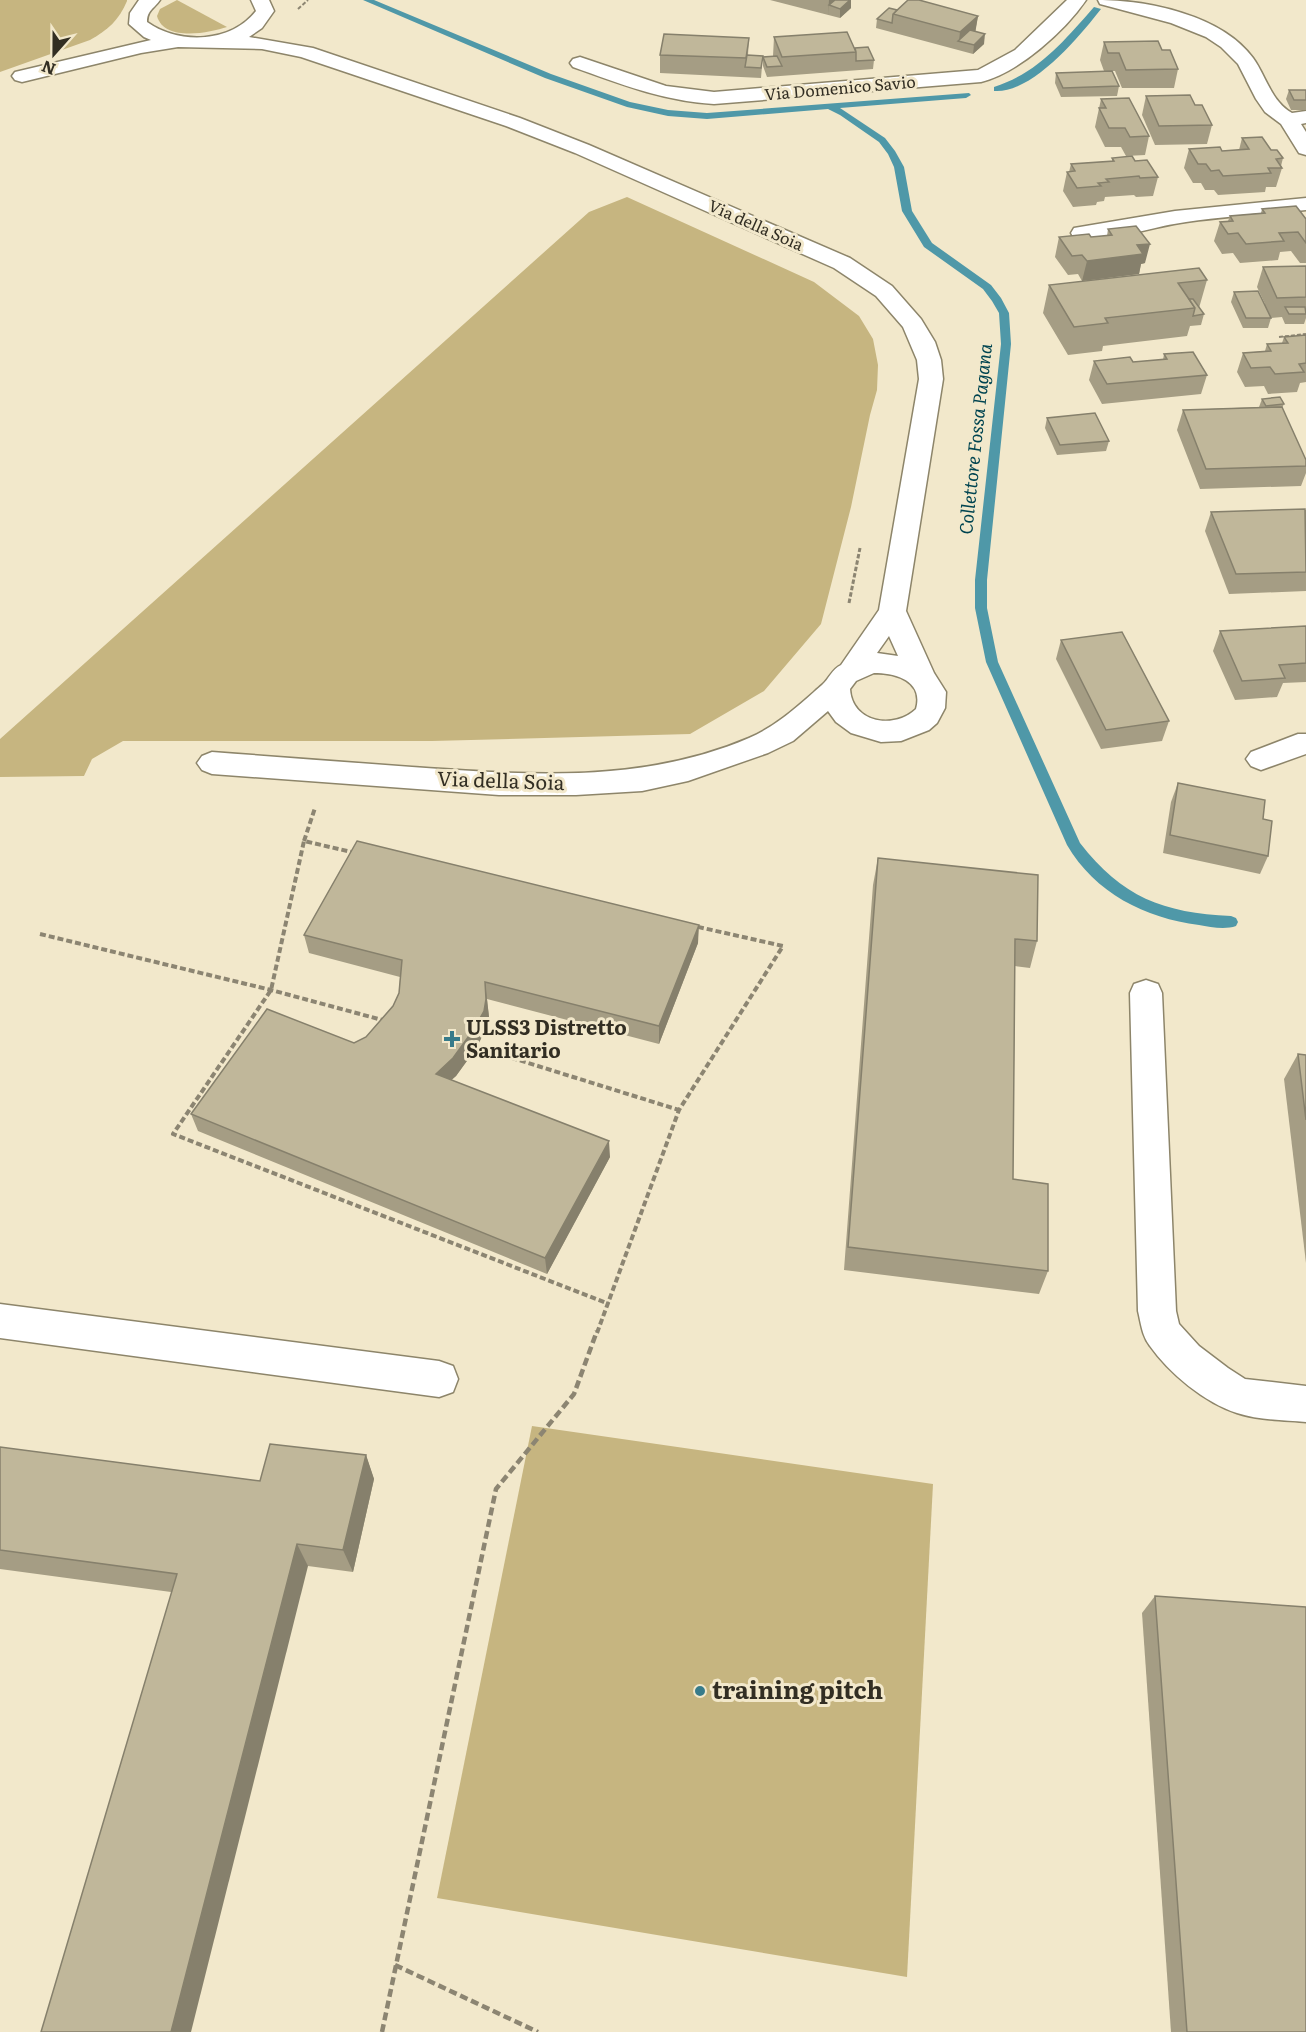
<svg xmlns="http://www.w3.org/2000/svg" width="1306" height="2032" viewBox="0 0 1306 2032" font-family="Literata,serif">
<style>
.green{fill:#c6b580}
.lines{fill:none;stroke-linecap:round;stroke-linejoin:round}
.stream{fill:#4f98a8;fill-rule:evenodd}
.minor-casing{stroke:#8d856a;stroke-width:3}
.path-far3{stroke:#8c8572;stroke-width:2;stroke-dasharray:4 2;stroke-linecap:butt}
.path-far2{stroke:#8c8572;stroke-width:3;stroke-dasharray:4.5 2;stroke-linecap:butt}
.path-far1{stroke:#8c8572;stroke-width:4;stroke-dasharray:6 3;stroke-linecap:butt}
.path{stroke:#8c8572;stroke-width:4.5;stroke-dasharray:8 4;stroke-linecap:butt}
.minor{fill:#fff;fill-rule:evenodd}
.wall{fill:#a59d84}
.shaded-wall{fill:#86806c}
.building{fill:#c0b79a;stroke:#86806c;stroke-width:1.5}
.poi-dot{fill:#377b8a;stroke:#f2e8cb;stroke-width:2}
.labels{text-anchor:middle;stroke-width:6;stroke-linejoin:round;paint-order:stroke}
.far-street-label{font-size:16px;fill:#322e23;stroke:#f2e8cb}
.far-water-label{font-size:18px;font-style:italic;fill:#004450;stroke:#f2e8cb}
.street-label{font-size:20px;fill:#322e23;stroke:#f2e8cb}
.poi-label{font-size:20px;font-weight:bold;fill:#322e23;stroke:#f2e8cb;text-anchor:start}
.near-poi-label{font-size:24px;font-weight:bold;fill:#322e23;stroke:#f2e8cb;text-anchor:start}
</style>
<rect width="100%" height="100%" fill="#f2e8cb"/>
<g class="green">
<path d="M0,0H127V1C119,20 108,30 90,40L0,72Z"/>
<path d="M177,0L227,27C209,33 164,42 157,16L160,9Z"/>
<path d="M627,197L814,282L859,316L873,339L878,365L877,390L870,415L851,507L821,624L764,691L690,734L432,741H123L92,759L84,776L0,777V739L589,212Z"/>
<path d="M532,1426L933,1484L907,1977L437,1898Z"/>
</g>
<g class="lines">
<g class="stream">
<path d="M363,0H374L551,74L630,102L668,110L707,113L969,93L971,95L966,98L840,108L885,138L895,151L904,167L912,211L932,243L991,285L1001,298L1009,313L1011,344L987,580V608L998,662L1080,843C1122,897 1163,913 1231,916L1236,918L1238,922L1236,926C1225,930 1210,927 1199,925C1145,918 1095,893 1067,845L986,662L975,608V580L1001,344L999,313L992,301L983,289L924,247L902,211L894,167L888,154L879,142L840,115L828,109L707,119L668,116L627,107L545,78Z"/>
<path d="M1094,7L1101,9C1080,36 1032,94 994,91V87C1038,73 1064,41 1094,7Z"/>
</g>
<g class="minor-casing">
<g id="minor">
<path d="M139,0H160C154,9 147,10 147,22C179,45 231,43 256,11L251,0H269L274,11L262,28L249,37L313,48L520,118L589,145L850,258L892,286L921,319L935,342L941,360L943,379L906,611L934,673L946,692L945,708L937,723L929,730L901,741L881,742L851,733L836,722L828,711L793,741L768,753L688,781L642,791L576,795H499L212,774L202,770L197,763L202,756L212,752C279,757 345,762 412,767C525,775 642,784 749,738C777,726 799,705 822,685C829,679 832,669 841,665L879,610L919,379L917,360L903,327L876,296L834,268L575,153L506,126L301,57L262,49L178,47L141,53L22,82L15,80L12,76L15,72L151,40L144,37L129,24L130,13ZM889,636L898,656L877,653ZM874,673C896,673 924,681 916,709C894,730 852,723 850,689L856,681Z"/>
<path d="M1067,0H1086C1065,31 1018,73 981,82L714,104C664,101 620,84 573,67L570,63L573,59L580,57L666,86L714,92L978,70L1015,50Z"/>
<path d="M1098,0C1147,0 1222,15 1253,58C1266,76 1271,101 1292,113L1306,111V123L1301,124L1306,132V155L1299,153L1281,124L1265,112L1256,99L1238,64L1221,47L1206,37L1171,23L1100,4Z"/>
<path d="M1306,198V210C1262,215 1217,216 1174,224C1145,229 1102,244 1074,238L1071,233L1074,228L1175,211Z"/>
<path d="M1298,734H1306V754L1261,770L1251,766L1246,759L1251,752Z"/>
<path d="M1146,980L1158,984L1162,993L1176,1311L1179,1324L1199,1346L1228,1368L1245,1379L1306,1386V1422C1284,1420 1258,1420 1237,1413C1205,1403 1169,1373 1150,1346C1142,1336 1141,1323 1138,1311L1130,993L1134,984Z"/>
<path d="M0,1304L439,1361L453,1366L458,1379L453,1392L439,1397L0,1338Z"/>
</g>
</g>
<g class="path-far3">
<path d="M298,9L308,0"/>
<path d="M1279,337L1306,334"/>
</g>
<path class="path-far2" d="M849,603L860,548"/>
<g class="path-far1">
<path d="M304,841L315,808"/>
<path d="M356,853L304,841L271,990L173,1134L609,1304"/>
<path d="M40,934L271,990L386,1021"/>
<path d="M477,1047L679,1110"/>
<path d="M597,1333L679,1110L783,946L694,926"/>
</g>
<g class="path">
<path d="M395,1965L538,2032"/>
<path d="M382,2032L496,1489L574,1394L597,1331"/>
</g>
<use href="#minor" class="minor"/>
</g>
<g class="wall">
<path d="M770,0H851V8L840,18Z"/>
<path d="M897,10L978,16L975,32L984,44L973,54L876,28L877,19Z"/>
<path d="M774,37L855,48L874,60L873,69L767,77L763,66V57L773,56Z"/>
<path d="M749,38L748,55L762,66L761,78L660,73V55Z"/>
<path d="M1104,42L1162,50L1178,69L1174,88H1122L1115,71H1104L1100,60Z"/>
<path d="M1056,73L1119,86L1117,96L1061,97L1055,83Z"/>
<path d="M1289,90H1306V110H1291L1286,99Z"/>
<path d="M1146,96L1195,105L1212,125L1207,144L1155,145L1142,115Z"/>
<path d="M1101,99L1149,136L1145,155L1126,156L1121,147H1105L1095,127Z"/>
<path d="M1242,138L1271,150L1283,158L1281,166L1282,168L1276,187H1266L1265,192L1218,195L1214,190H1205L1201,183H1193L1184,168L1189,149L1222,151L1239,150Z"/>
<path d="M1112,158L1135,161L1158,177L1153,196L1136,197L1134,195L1105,197L1104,201L1097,202L1096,205L1073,207L1063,191L1067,172H1069L1071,164L1112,161Z"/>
<path d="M1262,209L1306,219V263H1300L1291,251L1280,252L1278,260L1240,263L1233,253L1222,254L1214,241L1220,222L1228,221L1230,216L1261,213Z"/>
<path d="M1108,229L1145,263L1141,264L1139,274L1082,281L1078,274L1068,275L1055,257L1059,237H1091L1107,236Z"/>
<path d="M1306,266V318L1304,324H1285L1282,317L1271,318L1268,328H1243L1231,302L1234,292L1265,304L1257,287L1263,267Z"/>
<path d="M1207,280L1199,308L1204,314L1201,325L1190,326L1187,336L1103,346L1102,351L1068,355L1043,313L1049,285Z"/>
<path d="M1306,335V382L1300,383L1297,392L1268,394L1264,386L1245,387L1237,372L1243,353L1265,351L1267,344L1282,343L1284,337Z"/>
<path d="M1164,354L1207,375L1201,394L1102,404L1089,380L1094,361L1133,362L1163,360Z"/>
<path d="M1262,399L1284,404L1282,408L1306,460V473L1301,486L1200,489L1177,430L1183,410L1259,407Z"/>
<path d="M1047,418L1109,441L1106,451L1057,455L1045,428Z"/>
<path d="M1306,510V591L1229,594L1205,531L1211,512Z"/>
<path d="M1306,626V682L1283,683L1277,697L1235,700L1213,651L1220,631Z"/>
<path d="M1061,640L1169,721L1162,741L1101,749L1056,659Z"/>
<path d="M1178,783L1263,819L1268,856L1260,874L1163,853L1171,802Z"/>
<path d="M878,858L1037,941L1030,968L1015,966L1013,1179L1048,1271L1039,1294L844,1270L873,885Z"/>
<path d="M304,935L698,943L659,1044L487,999L489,1017L486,1028L477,1047L456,1076L451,1080L610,1157L547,1274L198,1131L191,1114L354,1043L366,1037L393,1006L399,993L400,977L309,953Z"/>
<path d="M1298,1054L1306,1055V1263L1284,1079Z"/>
<path d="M0,1447L260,1481L366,1455L374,1479L353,1572L308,1566L171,1592L0,1569Z"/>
<path d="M1155,1596L1306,2032H1171L1142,1613Z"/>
</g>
<g class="shaded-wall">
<path d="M829,0H845L829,5L828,15Z"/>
<path d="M850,0H851V8L840,18V9Z"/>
<path d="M978,16L975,34L959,41L960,32Z"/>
<path d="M985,34L984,44L973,54L974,45Z"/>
<path d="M1150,244L1145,263L1141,264L1139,274L1082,281L1087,261L1137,245Z"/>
<path d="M699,925L698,943L659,1044V1026Z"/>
<path d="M485,982L489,1017L486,1028L477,1047L456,1076L439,1091L436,1074Z"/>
<path d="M609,1141L610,1157L547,1274L545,1258Z"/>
<path d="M366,1455L374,1479L353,1572L343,1550Z"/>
<path d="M297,1544L308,1566L191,2032H171Z"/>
</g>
<g class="building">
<path d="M835,0H850L840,9L829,5Z"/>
<path d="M908,0H919L978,16L960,32L893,14Z"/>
<path d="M889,8L897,10L893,14L892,23L877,19Z"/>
<path d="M970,30L985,34L974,45L958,41Z"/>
<path d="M847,32L856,52L782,57L774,37Z"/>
<path d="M664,34L749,38L746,58L660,55Z"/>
<path d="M1158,41L1162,50H1170L1178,69L1126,70L1119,53H1108L1104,42Z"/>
<path d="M868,47L874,60L856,61V52L855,48Z"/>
<path d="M747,55L763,56L761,68L745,67Z"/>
<path d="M777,56L782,66L767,67L763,57Z"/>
<path d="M1112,71L1119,86L1063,88L1056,73Z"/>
<path d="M1289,90H1306V100H1294Z"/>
<path d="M1190,95L1195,105H1202L1212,125L1159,126L1146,96Z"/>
<path d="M1129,98L1149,136L1130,137L1125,128H1109L1099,108H1106L1101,99Z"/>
<path d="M1262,137L1271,150H1277L1283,158L1276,159L1282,168H1268L1271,173L1223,176L1219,170L1211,171L1206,164H1198L1189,149L1220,147L1222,151L1249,149L1242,138Z"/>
<path d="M1132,156L1135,161L1147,160L1158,177L1140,178L1139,176L1106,179L1109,182L1098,183L1101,186L1077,188L1067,172L1075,171L1071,164L1114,161L1112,158Z"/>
<path d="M1296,206L1306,219V243L1298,232L1279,233L1284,241L1246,244L1238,233L1228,234L1220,222L1233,221L1230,216L1265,213L1262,209Z"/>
<path d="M1136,226L1150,244L1137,245L1143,254L1087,261L1082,255L1072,256L1059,237L1089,234L1091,237L1112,235L1108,229Z"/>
<path d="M1306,266V297L1277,298L1263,267Z"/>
<path d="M1199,268L1207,280L1178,283L1195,308L1105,318L1108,323L1074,327L1049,285Z"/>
<path d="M1258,291L1271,318H1246L1234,292Z"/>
<path d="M1189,299H1193L1204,314L1193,316L1195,308Z"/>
<path d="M1285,307H1305L1306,314H1289Z"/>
<path d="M1306,335V363L1299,364L1304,372L1275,374L1270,367L1251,368L1243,353L1271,351L1267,344L1288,343L1284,337Z"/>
<path d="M1193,352L1207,375L1107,384L1094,361L1130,357L1133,362L1167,359L1164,354Z"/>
<path d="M1280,397L1284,404L1266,406L1262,399Z"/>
<path d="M1282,407L1306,460V466L1206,469L1183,410Z"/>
<path d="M1095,413L1109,441L1060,445L1047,418Z"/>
<path d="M1305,509L1306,572L1236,574L1211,512Z"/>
<path d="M1306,626V663L1279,665L1285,678L1242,681L1220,631Z"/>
<path d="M1122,632L1169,721L1106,730L1061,640Z"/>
<path d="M1178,783L1265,800L1263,819L1272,821L1268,856L1170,835Z"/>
<path d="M357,841L699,925L659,1026L485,982L486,999L484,1011L474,1029L453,1058L436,1074L609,1141L545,1258L191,1114L267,1009L354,1043L366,1037L393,1006L399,993L402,960L304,935Z"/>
<path d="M878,858L1038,875L1037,941L1015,939L1013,1179L1048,1184V1271L848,1247Z"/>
<path d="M1298,1054L1306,1055V1120Z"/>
<path d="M270,1444L366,1455L343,1550L297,1544L171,2032H41L177,1574L0,1550V1447L260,1481Z"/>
<path d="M1155,1596L1306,1607V2032H1187Z"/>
</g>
<g class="poi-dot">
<path d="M449 1030h6v6h6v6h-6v6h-6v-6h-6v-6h6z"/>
<circle cx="700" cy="1691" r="6"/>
</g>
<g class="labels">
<g class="far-street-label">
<text transform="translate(840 88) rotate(-5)" y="6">Via Domenico Savio</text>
<text transform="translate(756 225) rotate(24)" y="6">Via della Soia</text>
</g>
<g class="far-water-label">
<text transform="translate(976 439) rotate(-84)" y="6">Collettore Fossa Pagana</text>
</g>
<g class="street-label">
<text transform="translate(501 781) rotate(2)" y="7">Via della Soia</text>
</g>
<g class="poi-label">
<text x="466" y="1035">ULSS3 Distretto<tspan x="466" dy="23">Sanitario</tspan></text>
</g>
<g class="near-poi-label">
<text x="712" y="1699">training pitch</text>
</g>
</g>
<g transform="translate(54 54) rotate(201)" stroke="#f2e8cb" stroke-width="4.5" paint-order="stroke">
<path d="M0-4.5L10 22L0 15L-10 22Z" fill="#322e23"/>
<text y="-9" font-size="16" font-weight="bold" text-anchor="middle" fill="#322e23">N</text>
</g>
</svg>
